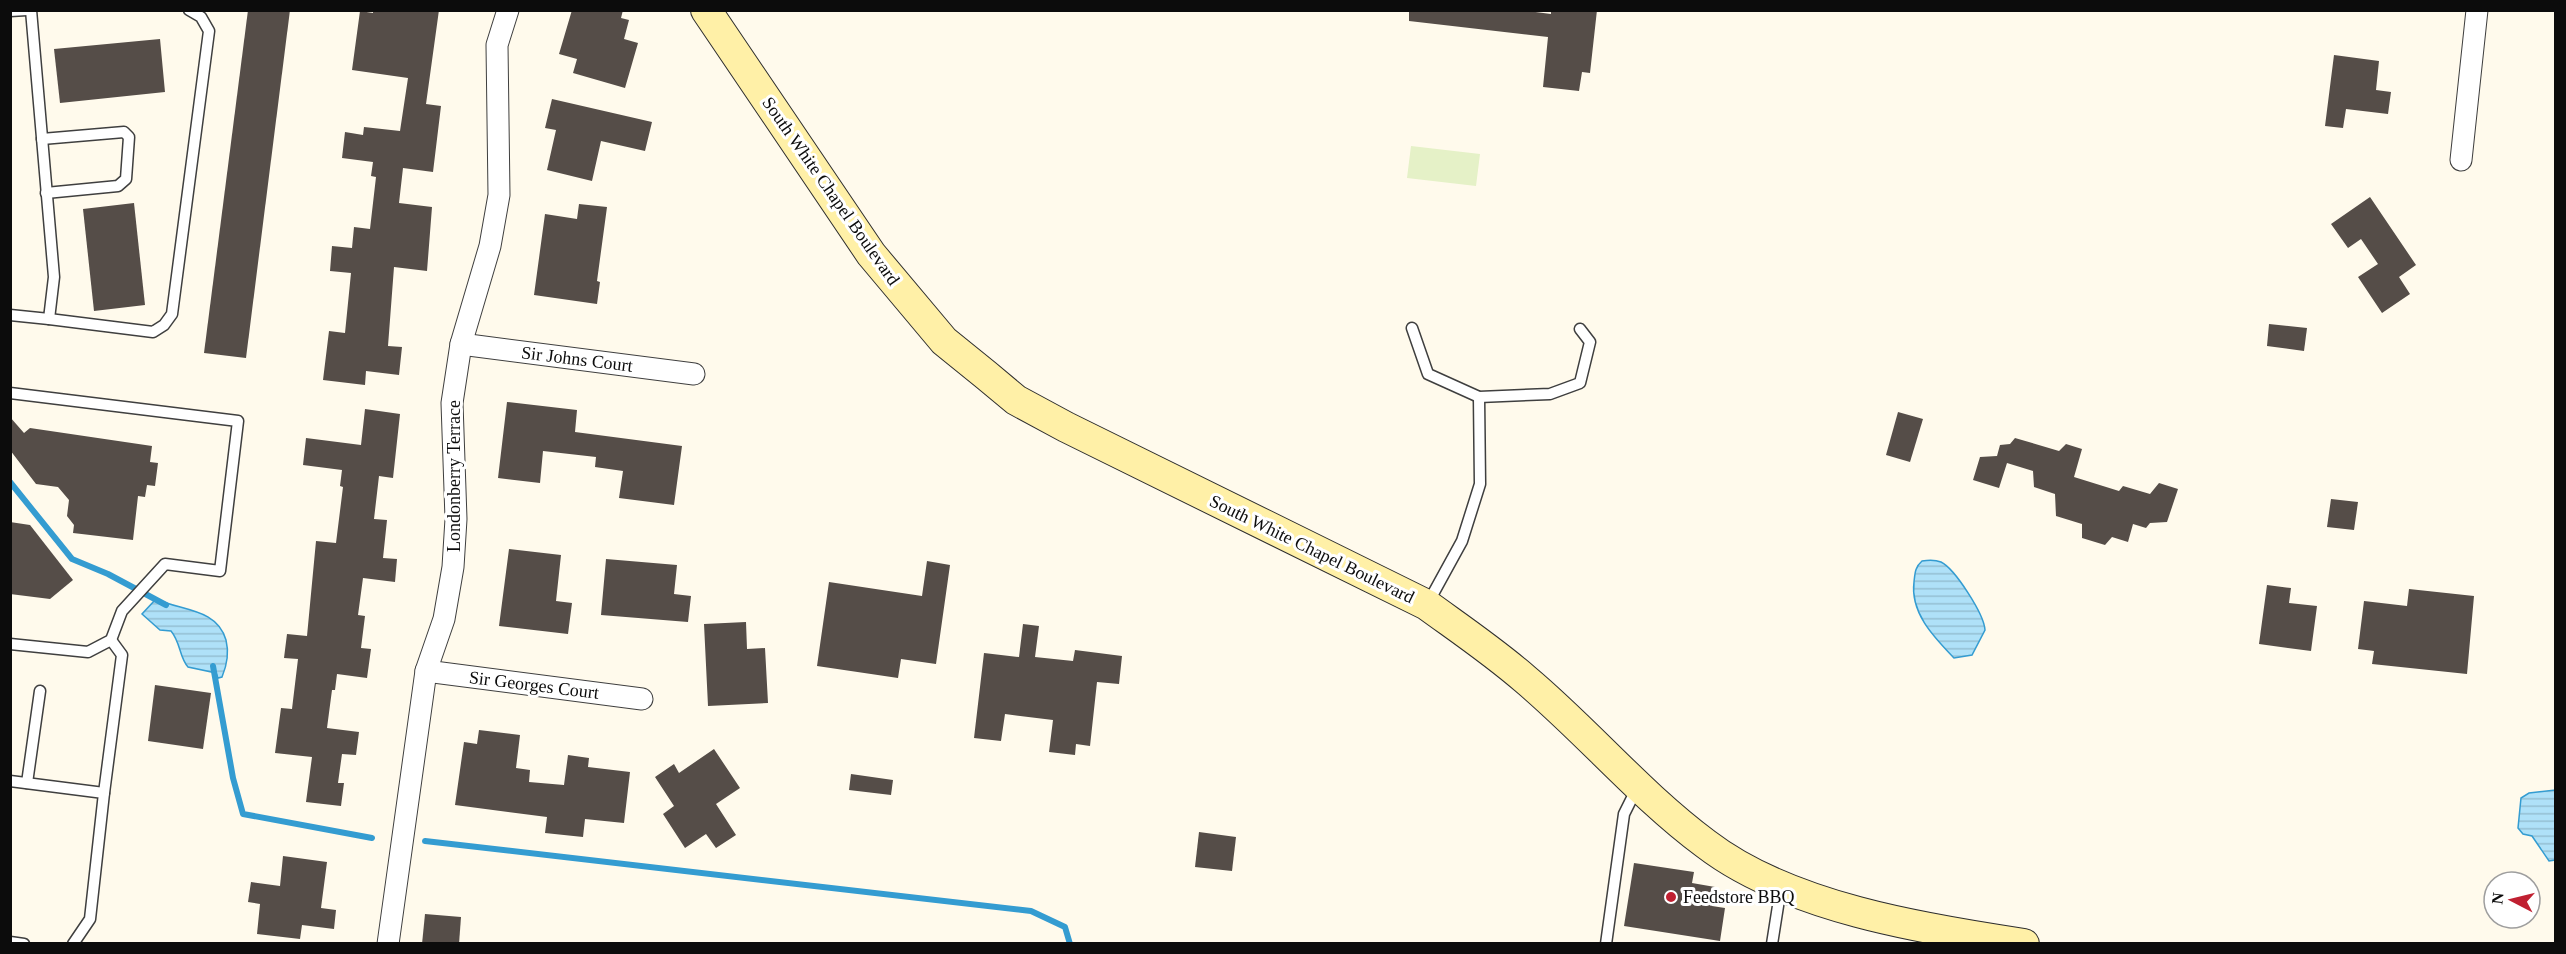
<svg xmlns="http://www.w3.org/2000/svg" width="2566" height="954" viewBox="0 0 2566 954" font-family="Georgia,serif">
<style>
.pitch{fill:#e5f1c7}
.water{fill:url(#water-rules);stroke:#349cd1;stroke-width:1.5}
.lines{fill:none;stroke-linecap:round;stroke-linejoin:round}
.stream{stroke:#349cd1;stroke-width:6}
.building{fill:#554d48}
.lane-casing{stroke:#3f3f3f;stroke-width:13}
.street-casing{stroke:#3f3f3f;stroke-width:23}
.secondary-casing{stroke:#2e2e2e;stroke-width:32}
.lane{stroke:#fff;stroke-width:10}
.street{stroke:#fff;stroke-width:21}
.secondary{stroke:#fff0a7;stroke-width:30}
.poi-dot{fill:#c02031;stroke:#fff;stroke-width:2}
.labels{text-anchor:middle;stroke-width:6;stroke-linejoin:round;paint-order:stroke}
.street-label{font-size:18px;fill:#0c0c0c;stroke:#fff}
.poi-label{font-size:18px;fill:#0c0c0c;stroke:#fff;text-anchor:start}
</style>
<defs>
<pattern id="water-rules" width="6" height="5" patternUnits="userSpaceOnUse" patternTransform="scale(1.5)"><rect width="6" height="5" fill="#afe1f8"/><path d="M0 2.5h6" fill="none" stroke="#95c0d3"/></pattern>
</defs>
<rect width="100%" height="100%" fill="#fffaec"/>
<path class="pitch" d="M1411,146L1480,154L1476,186L1407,178Z"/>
<g class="water">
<path d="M1922,561C1928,560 1936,560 1941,562C1955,569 1984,614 1985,630L1972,655L1954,658C1934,637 1910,613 1914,582C1915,573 1915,567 1922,561Z"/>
<path d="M156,599C181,611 217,608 226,640C229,652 227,665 222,677L218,678L216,673L188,667C179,657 181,643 171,631L160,630L142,614Z"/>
<path d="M2555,790V860L2549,861L2532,836L2523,834L2518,828L2521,798L2529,793Z"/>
</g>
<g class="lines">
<g class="stream">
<path d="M10,482L72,559L108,574L166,605"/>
<path d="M213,666L233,778L243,814L372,838"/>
<path d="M425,841L1031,911L1065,927L1070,944"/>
</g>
</g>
<g class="building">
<path d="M248,10H290L246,358L204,353Z"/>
<path d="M373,10H439L426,104L441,106L433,172L403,168L399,203L432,207L427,271L394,267L388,346L402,347L399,375L366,371L365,385L323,380L329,331L345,333L351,273L330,271L332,246L352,248L354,227L370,229L376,177L371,176L373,162L342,158L345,132L363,135L364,127L400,131L408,78L352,70L360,11L373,13Z"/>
<path d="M572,10H623L621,18L629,20L624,39L638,43L625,88L573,73L577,59L559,54Z"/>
<path d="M1409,10H1520L1551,14V10H1597L1590,73L1582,72L1579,91L1543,87L1548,37L1409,21Z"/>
<path d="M160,39L165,92L60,103L54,49Z"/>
<path d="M2334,55L2379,61L2376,90L2391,92L2388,114L2346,109L2343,128L2325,126Z"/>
<path d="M552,99L652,122L645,151L601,141L592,181L547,170L556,130L545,128Z"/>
<path d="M2370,197L2416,265L2399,277L2410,294L2382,313L2358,277L2378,264L2361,239L2348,248L2331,224Z"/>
<path d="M134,203L145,305L94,311L83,209Z"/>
<path d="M579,204L607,207L597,281L600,282L597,304L534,295L545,214L577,219Z"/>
<path d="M2269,324L2307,328L2304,351L2267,346Z"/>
<path d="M507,402L577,410L575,432L682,446L674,505L619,498L623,471L595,467L596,457L543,451L540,483L498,478Z"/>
<path d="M365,409L400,414L393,478L379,476L374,519L387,520L383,558L397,559L395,582L363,578L358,615L365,616L361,648L371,649L367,678L337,674L335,690H332L327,728L359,732L356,755L342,754L338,783H344L341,806L306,802L312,757L275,753L281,708L292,709L298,659L284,658L287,634L307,636L316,541L336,543L343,487L340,486L342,470L303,465L306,438L361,445Z"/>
<path d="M1898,412L1923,419L1910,462L1886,455Z"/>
<path d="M10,417L24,433L30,428L152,446L150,462L158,463L155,486L147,485L145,497L138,496L133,540L73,533L74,525L67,516L69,500L58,487L36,484L10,450Z"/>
<path d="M2015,438L2059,451L2066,444L2082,449L2074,477L2119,491L2123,486L2150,494L2159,483L2178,489L2167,522L2150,523L2146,528L2133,524L2128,542L2112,537L2105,545L2082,538V524L2056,516L2055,494L2034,487L2033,471L2007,463L1999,488L1973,480L1980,457L1997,456L2000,445L2010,444Z"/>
<path d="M2331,499L2358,502L2354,530L2327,527Z"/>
<path d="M10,522L30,525L73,580L50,599L10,594Z"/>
<path d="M509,549L561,555L556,601L572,603L568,634L499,626Z"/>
<path d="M606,559L677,565L674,594L691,596L688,622L601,615Z"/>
<path d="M927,561L950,565L936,664L901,659L898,678L817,666L829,582L922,596Z"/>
<path d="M2267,585L2291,588L2289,603L2317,606L2311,651L2259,644Z"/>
<path d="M2409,589L2474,596L2467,674L2372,664L2374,651L2358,649L2364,601L2407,606Z"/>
<path d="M746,622L747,649L765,648L768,703L708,706L704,624Z"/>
<path d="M1023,624L1039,626L1035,657L1073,661L1075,650L1122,656L1119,684L1097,682L1090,746L1076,744L1075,755L1049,752L1053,720L1005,714L1001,741L974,738L984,653L1019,657Z"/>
<path d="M155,685L211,693L203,749L148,741Z"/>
<path d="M479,730L520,735L516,768L530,770L529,782L564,785L568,755L589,758L588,767L630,772L624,823L585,819L583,837L545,833L547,817L455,805L464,742L477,744Z"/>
<path d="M714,749L740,788L716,804L736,835L716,848L706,834L685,848L663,814L674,806L655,777L674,764L679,773Z"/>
<path d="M851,774L893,780L891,795L849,790Z"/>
<path d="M1199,832L1236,837L1232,871L1195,867Z"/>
<path d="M283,856L327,862L321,908L336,910L334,929L302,925L300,939L257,934L260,904L248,902L251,882L280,886Z"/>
<path d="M1634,863L1694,872L1692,883L1715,887L1712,906L1725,908L1720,941L1624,926Z"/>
<path d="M425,914L461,917L459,944H422Z"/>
</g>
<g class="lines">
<g class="lane-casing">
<g id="lane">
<path d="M10,11L27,10"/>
<path d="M42,139L124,132L129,137L126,179L118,186L46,193"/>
<path d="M10,315L49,319L54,277L31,10"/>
<path d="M49,319L153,332L164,325L172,314L209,31L201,17L189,10"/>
<path d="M1412,328L1428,374L1479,397L1550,394L1580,383L1590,342L1580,329"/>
<path d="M10,393L238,421L220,571L165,564L122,611L111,640L88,652L10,644"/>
<path d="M1428,603L1462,541L1480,484L1479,397"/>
<path d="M10,781L104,793L90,919L73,944"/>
<path d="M27,783L40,691"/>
<path d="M104,793L122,655L111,640"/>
<path d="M10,942L24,944"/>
<path d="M1606,944L1624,814L1637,788"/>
<path d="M1772,944L1781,887"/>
</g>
</g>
<g class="street-casing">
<g id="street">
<path d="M2461,160L2477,10"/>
<path d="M461,344L694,374"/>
<path d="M426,671L642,699"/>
<path d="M388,944L426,671L444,619L453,567L456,519L452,403L461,344L490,246L499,195L497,45L508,10"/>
</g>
</g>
<g class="secondary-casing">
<path id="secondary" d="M706,10L871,254L944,341L986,375L1016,400L1066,427L1427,605C1460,629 1494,652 1525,679C1587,731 1640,795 1706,844C1788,907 1923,929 2024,944"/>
</g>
<use href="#lane" class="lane"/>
<use href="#street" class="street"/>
<use href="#secondary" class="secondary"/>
</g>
<circle class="poi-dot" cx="1671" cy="897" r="6"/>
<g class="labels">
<g class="street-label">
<text transform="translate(831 191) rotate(55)" y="6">South White Chapel Boulevard</text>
<text transform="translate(577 359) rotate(7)" y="6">Sir Johns Court</text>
<text transform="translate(454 476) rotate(-90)" y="6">Londonberry Terrace</text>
<text transform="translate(1312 549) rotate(26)" y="6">South White Chapel Boulevard</text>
<text transform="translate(534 685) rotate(7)" y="6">Sir Georges Court</text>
</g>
<g class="poi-label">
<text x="1683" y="903">Feedstore BBQ</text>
</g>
</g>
<rect width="2566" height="954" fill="none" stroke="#0c0c0c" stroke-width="24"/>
<g transform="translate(2512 900) rotate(277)"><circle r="28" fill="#ffffff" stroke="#9e9e9e" stroke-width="1.5"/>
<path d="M0-4.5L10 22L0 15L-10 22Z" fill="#c02031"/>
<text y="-9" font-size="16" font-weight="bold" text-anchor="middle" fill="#0c0c0c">N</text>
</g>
</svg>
